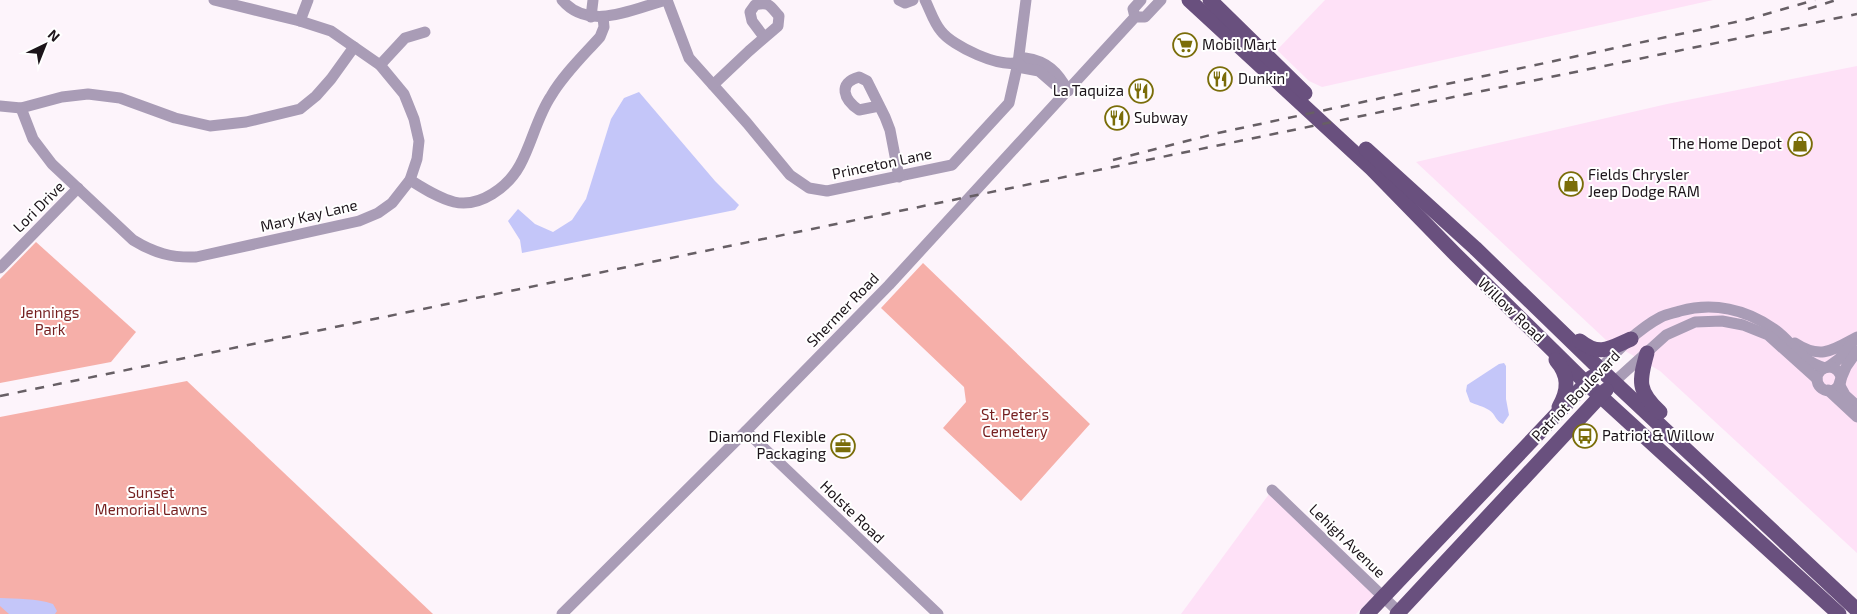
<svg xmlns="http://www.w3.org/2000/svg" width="1857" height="614" viewBox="0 0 1857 614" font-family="'Exo 2',sans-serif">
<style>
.built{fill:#fee1f7}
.green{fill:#f6afa9}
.water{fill:#c4c6f9}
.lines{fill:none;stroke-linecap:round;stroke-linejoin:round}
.minor{stroke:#a99cb6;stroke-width:11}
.major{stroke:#69507e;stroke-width:15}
.rail{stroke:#675f65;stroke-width:2.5;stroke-dasharray:9 9;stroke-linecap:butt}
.labels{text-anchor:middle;stroke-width:4;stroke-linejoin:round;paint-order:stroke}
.poi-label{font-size:15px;fill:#1c141a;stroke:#fff;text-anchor:start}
.street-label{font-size:15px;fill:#1c141a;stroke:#fff}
.park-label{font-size:15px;fill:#751f1f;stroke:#fff}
</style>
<rect width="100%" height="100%" fill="#fdf4fb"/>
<g class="built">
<path d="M1325,0H1713L1322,87L1309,81L1277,50Z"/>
<path d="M1857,66V553L1660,371L1606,340L1416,162L1667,104Z"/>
<path d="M1272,490L1378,591L1356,614H1181Z"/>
</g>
<g class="green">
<path d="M36,242L136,332L111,362L0,383V279Z"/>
<path d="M923,263L1090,424L1021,501L943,428L966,402L964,387L881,308Z"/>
<path d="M187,381L433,614H0V417Z"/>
</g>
<g class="water">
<path d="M639,92L715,181L739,205L735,210L522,253L520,240L508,221L518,209L535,224L553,232L572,220L586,199L611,119L624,98Z"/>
<path d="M1504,363L1506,366V399L1509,415L1503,424C1495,421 1496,414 1489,410C1483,406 1476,405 1470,402L1466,391L1467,385L1499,364Z"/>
<path d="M0,598C17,599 36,598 53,604L57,611L55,614H9L0,606Z"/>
</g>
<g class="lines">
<g class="minor">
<path d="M562,0C589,32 633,9 666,0"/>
<path d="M667,0L689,58L747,123L790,175L809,188L827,191L952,165L1009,103L1018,63L1026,0"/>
<path d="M899,0L905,3L913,0"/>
<path d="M925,0C930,10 934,23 941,31C952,46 1001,69 1019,62C1021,61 1023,59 1025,58C1047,61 1058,72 1068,91"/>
<path d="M591,17L593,0"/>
<path d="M1135,17L1133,9L1141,0"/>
<path d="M300,21L308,0"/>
<path d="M1018,63L1023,68L1039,71L1054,84L1068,91"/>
<path d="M380,65L405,38L425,32"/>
<path d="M713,85L749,51L778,26L779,16C770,6 769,1 755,5L750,12L752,21L764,37"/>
<path d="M0,106L21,108L62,97L88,94L120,98L175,118L210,126L246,122L300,109L316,96L331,79L354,47"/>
<path d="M879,106L859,110C844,100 837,83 859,77L867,81L885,117L890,130L899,177"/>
<path d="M21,108L33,139L52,164L133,240C154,253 172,258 196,257L359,221L378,213L392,203L410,180L417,159L419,141L414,119L404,94L380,65L331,31L300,21L214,0"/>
<path d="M410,180C423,188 438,198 454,202C480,208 508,187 520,165C532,143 537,117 551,96C564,74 583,56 600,37L604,27L603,17"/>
<path d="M0,268L78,188"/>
<path d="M1795,343C1821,360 1833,350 1857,337"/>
<path d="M1828,367L1839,359L1852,343"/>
<circle cx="1829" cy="379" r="12"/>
<path d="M1600,369C1618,350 1638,329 1661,317C1667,314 1674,313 1680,311C1713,302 1746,309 1774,329C1794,343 1798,360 1825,368"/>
<path d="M1840,381L1846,367L1857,351"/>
<path d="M1614,382L1666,335L1695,322L1722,321L1743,325L1768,335L1817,379"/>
<path d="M1839,384L1845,395L1857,406"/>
<path d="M1828,390L1857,417"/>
<path d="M746,431L938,614"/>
<path d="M1272,490L1401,614"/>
<path d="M562,614L746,431L889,285L1135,17H1145L1161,0"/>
</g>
<g class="major">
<path d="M1189,0L1372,169L1455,254L1586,383L1839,614"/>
<path d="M1210,0L1305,93"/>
<path d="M1366,149L1475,248L1600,369L1857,610"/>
<path d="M1580,341C1600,357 1610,348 1631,339"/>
<path d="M1647,353C1639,381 1637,391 1660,412"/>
<path d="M1556,360C1569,375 1569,390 1559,407"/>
<path d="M1367,614L1592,377"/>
<path d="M1397,614L1606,390"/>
</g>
<g class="rail">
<path d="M1808,9L1836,0"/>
<path d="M1113,160L1218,133L1699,30L1749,19L1815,0"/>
<path d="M0,396L1857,14"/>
</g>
</g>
<defs>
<g id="supermarket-ring" transform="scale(1.25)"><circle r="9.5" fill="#fff" stroke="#7a6d09" stroke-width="1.5"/><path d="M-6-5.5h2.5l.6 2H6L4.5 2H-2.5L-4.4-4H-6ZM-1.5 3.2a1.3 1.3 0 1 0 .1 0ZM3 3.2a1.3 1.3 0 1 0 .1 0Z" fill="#7a6d09"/></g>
<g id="restaurant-ring" transform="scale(1.25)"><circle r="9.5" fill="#fff" stroke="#7a6d09" stroke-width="1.5"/><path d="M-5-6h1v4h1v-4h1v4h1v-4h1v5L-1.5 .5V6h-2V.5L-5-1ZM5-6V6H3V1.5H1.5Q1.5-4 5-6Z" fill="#7a6d09"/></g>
<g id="shop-ring" transform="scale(1.25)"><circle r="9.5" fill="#fff" stroke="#7a6d09" stroke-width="1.5"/><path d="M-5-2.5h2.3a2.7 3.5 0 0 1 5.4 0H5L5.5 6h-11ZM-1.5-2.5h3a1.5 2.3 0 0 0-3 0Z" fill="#7a6d09"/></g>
<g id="bus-ring" transform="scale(1.25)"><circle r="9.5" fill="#fff" stroke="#7a6d09" stroke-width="1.5"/><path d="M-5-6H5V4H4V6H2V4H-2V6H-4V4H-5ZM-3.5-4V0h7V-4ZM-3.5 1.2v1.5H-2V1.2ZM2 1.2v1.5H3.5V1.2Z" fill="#7a6d09"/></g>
<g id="office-ring" transform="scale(1.25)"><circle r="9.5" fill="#fff" stroke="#7a6d09" stroke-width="1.5"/><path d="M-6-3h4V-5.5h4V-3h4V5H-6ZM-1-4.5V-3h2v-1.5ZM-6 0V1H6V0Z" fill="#7a6d09"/></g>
</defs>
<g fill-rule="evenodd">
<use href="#supermarket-ring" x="1185" y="45"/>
<use href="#restaurant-ring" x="1220" y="79"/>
<use href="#restaurant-ring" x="1141" y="91"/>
<use href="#restaurant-ring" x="1117" y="118"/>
<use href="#shop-ring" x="1800" y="144"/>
<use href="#shop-ring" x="1571" y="184"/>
<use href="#bus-ring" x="1585" y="436"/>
<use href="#office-ring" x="843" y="446"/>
</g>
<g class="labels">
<g class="poi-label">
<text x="1202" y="50">Mobil Mart</text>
<text x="1238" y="84">Dunkin'</text>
<text x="1124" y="96" text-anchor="end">La Taquiza</text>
<text x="1134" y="123">Subway</text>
<text x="1782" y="149" text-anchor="end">The Home Depot</text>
<text x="1588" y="180">Fields Chrysler<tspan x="1588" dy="17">Jeep Dodge RAM</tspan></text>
<text x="1602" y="441">Patriot &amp; Willow</text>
<text x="826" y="442" text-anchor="end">Diamond Flexible<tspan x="826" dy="17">Packaging</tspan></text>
</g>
<g class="street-label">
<text transform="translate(882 164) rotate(-12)" y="5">Princeton Lane</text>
<text transform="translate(39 207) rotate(-45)" y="5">Lori Drive</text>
<text transform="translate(309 216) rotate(-13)" y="5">Mary Kay Lane</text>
<text transform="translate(843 310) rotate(-46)" y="5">Shermer Road</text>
<text transform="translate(1511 310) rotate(44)" y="5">Willow Road</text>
<text transform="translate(1576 396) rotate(-46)" y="5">Patriot Boulevard</text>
<text transform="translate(852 512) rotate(44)" y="5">Holste Road</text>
<text transform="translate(1347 541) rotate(44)" y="5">Lehigh Avenue</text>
</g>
<g class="park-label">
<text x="50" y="318">Jennings<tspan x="50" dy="17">Park</tspan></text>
<text x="1015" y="420">St. Peter's<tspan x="1015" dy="17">Cemetery</tspan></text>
<text x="151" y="498">Sunset<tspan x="151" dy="17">Memorial Lawns</tspan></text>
</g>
</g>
<g transform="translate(45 45) rotate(43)" stroke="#ffffff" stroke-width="4" paint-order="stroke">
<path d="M0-4L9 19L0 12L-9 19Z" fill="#1c141a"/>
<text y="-8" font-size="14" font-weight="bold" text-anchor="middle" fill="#1c141a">N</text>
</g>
</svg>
